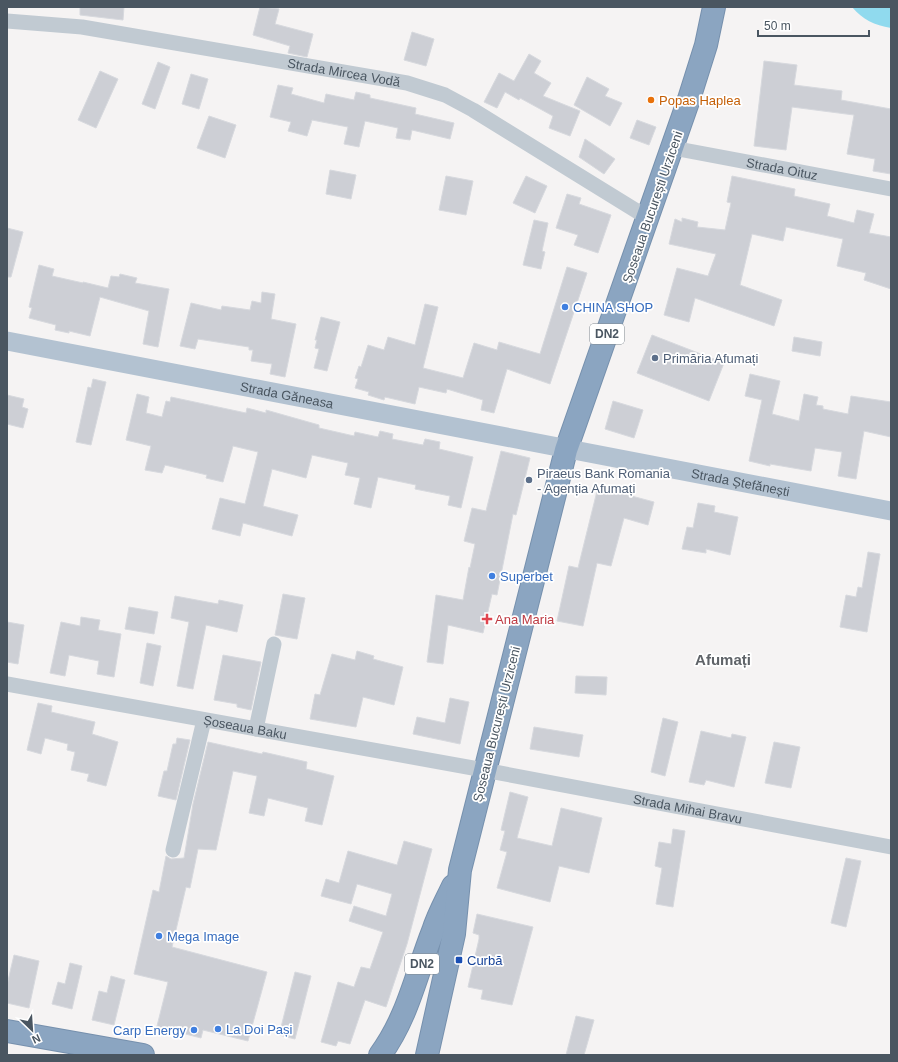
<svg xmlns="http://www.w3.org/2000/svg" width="898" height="1062" viewBox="0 0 898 1062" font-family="Helvetica,sans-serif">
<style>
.water{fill:#90daee}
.building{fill:#cdcfd5;stroke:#d7d9de}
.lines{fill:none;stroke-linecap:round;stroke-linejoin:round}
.highway-casing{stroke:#7690ad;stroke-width:24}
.minor{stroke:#c1cad2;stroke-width:15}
.major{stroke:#b3c2d1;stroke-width:19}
.highway{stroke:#8ba5c1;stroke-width:22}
.food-dot{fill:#e8710a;stroke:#fff;stroke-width:1.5}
.shop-dot{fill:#3f7fe0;stroke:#fff;stroke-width:1.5}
.service-dot{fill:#5c6f8a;stroke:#fff;stroke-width:1.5}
.health-dot{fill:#e0444e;stroke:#fff;stroke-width:1.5}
.transit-dot{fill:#1a4fb4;stroke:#fff;stroke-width:1.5}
.labels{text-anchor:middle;stroke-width:3.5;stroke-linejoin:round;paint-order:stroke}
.shield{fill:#fff;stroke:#808990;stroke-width:1}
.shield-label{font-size:12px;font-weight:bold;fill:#4a5661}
.street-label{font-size:13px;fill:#4a5661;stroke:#fff}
.food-label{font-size:13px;fill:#c56008;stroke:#fff;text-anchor:start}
.shop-label{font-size:13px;fill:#366cbe;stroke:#fff;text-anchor:start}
.service-label{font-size:13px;fill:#4e5e75;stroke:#fff;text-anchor:start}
.health-label{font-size:13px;fill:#be3a42;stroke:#fff;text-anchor:start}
.transit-label{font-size:13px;fill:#164399;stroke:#fff;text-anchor:start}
.quarter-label{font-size:15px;font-weight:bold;fill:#5f6368;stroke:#fff}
</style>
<rect width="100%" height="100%" fill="#f5f3f3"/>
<path class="water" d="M852,7H891V28C874,25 863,20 852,7Z"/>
<g class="building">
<path d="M80,7H124L123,20L80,15Z"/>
<path d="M260,7L279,9L275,24L313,34L307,57L288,53L290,46L253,35Z"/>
<path d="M412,32L434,39L426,66L404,60Z"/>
<path d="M529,54L541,61L534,73L551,83L543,96L580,111L570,136L549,128L553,116L520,98L519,100L505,92L497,108L484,102L499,73L514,81Z"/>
<path d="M764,61L797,65L794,85L842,91L841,100L891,109V174L873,171L875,159L847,154L854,115L792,107L786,150L754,146Z"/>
<path d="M158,62L170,67L155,109L142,104Z"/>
<path d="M100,71L118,79L96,128L78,120Z"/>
<path d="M191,74L208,79L199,109L182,104Z"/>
<path d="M587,77L609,89L605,96L622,103L610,126L574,105Z"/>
<path d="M278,85L293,88L291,94L324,103L326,94L354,100L356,92L370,95V98L416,108L415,114L454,123L450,139L412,130L410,140L396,138L398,128L365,121L359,147L344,144L348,127L312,120L307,136L288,131L291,122L270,117Z"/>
<path d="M209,116L236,125L225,158L197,148Z"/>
<path d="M637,120L656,127L649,145L630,138Z"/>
<path d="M585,139L615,159L604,174L579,157Z"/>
<path d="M330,170L356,175L351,199L326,194Z"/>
<path d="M446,176L473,181L466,215L439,210Z"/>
<path d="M526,176L547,186L535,213L513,203Z"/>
<path d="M732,176L795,189L794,196L830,204L827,216L854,223L857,210L874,214L869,233L891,237V289L864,280L866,273L837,266L843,239L786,227L783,241L752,234L740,285L782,300L774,326L695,298L689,322L664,315L677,268L708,276L716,254L669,244L675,219L682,222V218L698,222L697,227L725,230L731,203L727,202Z"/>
<path d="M567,194L581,198L579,204L611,215L598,253L574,245L578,235L556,228Z"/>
<path d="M534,220L548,223L542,251L545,252L541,269L523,265Z"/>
<path d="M7,228L23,232L11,277H7Z"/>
<path d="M39,265L54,269L52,276L83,283V282L108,288L111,276L119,277L120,274L137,278L135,283L169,289L158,347L143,344L149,311L100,297L90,336L69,331V333L55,330L56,325L29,318L32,308L29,307Z"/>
<path d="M567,267L587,273L550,384L507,369L494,413L481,410L483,400L447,389L446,393L419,387L415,404L385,397L384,400L368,395L369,392L355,388L358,379L355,378L359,366L361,367L368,345L384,350L388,337L415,345L425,304L438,307L423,368L463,378L474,343L497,350L499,342L540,354Z"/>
<path d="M262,292L275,294L271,319L296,324L285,377L270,374L272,364L251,361L253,350H249V347L198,339L195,349L180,346L191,303L221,310L222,306L250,310L252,301L261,303Z"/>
<path d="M321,317L340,322L327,371L314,368L319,349L315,348L317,340H315Z"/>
<path d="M652,335L724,363L709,401L637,373Z"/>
<path d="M794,337L822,342L820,356L792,351Z"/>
<path d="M750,374L780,381L772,414L799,421L804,394L818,397L816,405L823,406V409L848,414L851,396L891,402V437L864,431L856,479L838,476L842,452L815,448L811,471L770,464V466L749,461L762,400L745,396Z"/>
<path d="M93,379L106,382L91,445L76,442L88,387L91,388Z"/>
<path d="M137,394L149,397L146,413L162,417L166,401L170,402L171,397L246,413L247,408L266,413V410L319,425V428L354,436L355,432L378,437L380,431L393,434L392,439L423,445L425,439L440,442L439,449L473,457L461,508L448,505L450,496L415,489L416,485L378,477L371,508L354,504L360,478L345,475L348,463L312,455L306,478L272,469L263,506L298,515L292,536L243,523L240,536L212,529L220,498L245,504L258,452L233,446L223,482L206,478L207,475L165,465L162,473L145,470L151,446L126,440Z"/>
<path d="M7,395L24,399L22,407L28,409L23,428L7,424Z"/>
<path d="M613,401L643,410L634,438L605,429Z"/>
<path d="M501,451L530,458L516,515L513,514L497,595L492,594L483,633L448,625L443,664L427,662L436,595L463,600L469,567L470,568L475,544L464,541L472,508L486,511Z"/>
<path d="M598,487L654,502L648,525L624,518L611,566L597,563L583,626L557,621L569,566L578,568Z"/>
<path d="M698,503L715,506L714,512L738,517L730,555L706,549V553L682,549L687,527L693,528Z"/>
<path d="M868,552L880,554L867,632L840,627L846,595L856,597L858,587L862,588Z"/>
<path d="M283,594L305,598L297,639L275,635Z"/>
<path d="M175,596L218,604L219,600L243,605L237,632L206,625L193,689L177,686L189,622L171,618Z"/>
<path d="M129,607L158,612L154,634L125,629Z"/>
<path d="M81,617L100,620L98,630L121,634L114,677L97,674L99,661L69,655L65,676L50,673L61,622L80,626Z"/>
<path d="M7,622L24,625L18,664L7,662Z"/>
<path d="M147,643L161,646L153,686L140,683Z"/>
<path d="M357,651L374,656L373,659L403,667L394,705L363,697L356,727L310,719L315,694L320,695L332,654L355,660Z"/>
<path d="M223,655L261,662L251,710L237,707V704L214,700Z"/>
<path d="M576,676L607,677L606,695L575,693Z"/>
<path d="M450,698L469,702L460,744L413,734L417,717L445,723Z"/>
<path d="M38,703L52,706L51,712L95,722L92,734L118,742L106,786L87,781L89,774L71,770L75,752L67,750L68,744L45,738L41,754L27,750Z"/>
<path d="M663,718L678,722L665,776L651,772Z"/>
<path d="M534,727L583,735L579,757L530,749Z"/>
<path d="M701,731L731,738L732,734L746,737L734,787L706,780L704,785L689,782Z"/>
<path d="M177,738L190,740L176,800L158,796L164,771H167L173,744H176Z"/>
<path d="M208,742L262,754L263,752L307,762L306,769L334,776L322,825L305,821L308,808L268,798L264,816L249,813L257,776L233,771L216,850L198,849L190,888L186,887L172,947L267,972L248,1041L203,1030L201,1038L170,1030L169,1033L156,1030L168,982L134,974L153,890L159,892L166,856L171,859L184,858L193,804Z"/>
<path d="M774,742L800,747L791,788L765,783Z"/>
<path d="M510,792L528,797L517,838L552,846L561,808L602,818L589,873L559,866L550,902L497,888L507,852L500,850L505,831L501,830Z"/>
<path d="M673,829L685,831L673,907L656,904L662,868L655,866L659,842L671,844Z"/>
<path d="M404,841L432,849L407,944L386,1007L365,1000L350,1044L338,1041L336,1046L321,1042L338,982L354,987L361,967L370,969L383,932L349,921L354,906L386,916L392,894L357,884L351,904L321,896L326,879L339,883L348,851L397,865Z"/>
<path d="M846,858L861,861L846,927L831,923Z"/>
<path d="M477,914L533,927L512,1005L481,999L483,990L468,987L479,939V935L473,933Z"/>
<path d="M14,955L39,961L29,1008L7,1003V985Z"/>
<path d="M70,963L82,966L72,1009L52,1004L58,982L65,984Z"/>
<path d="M295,972L311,976L295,1039L279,1035Z"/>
<path d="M111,976L125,980L114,1025L92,1020L99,991L107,993Z"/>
<path d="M576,1016L594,1020L584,1055H566Z"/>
</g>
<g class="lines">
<g class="highway-casing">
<g id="highway">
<path d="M7,1031L143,1055"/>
<path d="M380,1055C408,1017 416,974 433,931C438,915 446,901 453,886"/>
<path d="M427,1055L454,934L460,870L566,450L689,99L706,45L714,7"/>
</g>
</g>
<g class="minor">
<path id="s1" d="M7,21L82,27L407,83L445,95L473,110L648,218"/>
<path id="s2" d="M673,148L891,189"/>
<path id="s3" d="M7,684L484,770L891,847"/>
<path d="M256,729L274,644"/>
<path d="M173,850L204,720"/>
</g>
<path class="major" id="s4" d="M7,341L891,511"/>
<use href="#highway" class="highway"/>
</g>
<circle class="food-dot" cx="651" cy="100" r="4"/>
<g class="shop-dot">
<circle cx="565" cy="307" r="4"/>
<circle cx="492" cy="576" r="4"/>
<circle cx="159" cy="936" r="4"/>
<circle cx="218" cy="1029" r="4"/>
<circle cx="194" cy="1030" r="4"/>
</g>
<g class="service-dot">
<circle cx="655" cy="358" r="4"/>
<circle cx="529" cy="480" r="4"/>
</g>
<path class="health-dot" d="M485 613h4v4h4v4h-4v4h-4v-4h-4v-4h4z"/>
<rect class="transit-dot" x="455" y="956" width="8" height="8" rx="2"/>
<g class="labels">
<g class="shield">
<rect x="590" y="324" width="34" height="20" rx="3"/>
<rect x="405" y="954" width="34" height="20" rx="3"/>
</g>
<g class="shield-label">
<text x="607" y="338">DN2</text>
<text x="422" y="968">DN2</text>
</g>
<g class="street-label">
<text dy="5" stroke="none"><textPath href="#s1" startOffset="341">Strada Mircea Vodă</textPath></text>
<text dy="5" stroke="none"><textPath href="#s2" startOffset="111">Strada Oituz</textPath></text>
<text transform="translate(652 207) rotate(-71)" y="5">Șoseaua București Urziceni</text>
<text dy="5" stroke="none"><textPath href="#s4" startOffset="285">Strada Găneasa</textPath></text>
<text dy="5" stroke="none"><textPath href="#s4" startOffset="747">Strada Ștefănești</textPath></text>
<text transform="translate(496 724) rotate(-76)" y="5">Șoseaua București Urziceni</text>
<text dy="5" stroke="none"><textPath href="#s3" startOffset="242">Șoseaua Baku</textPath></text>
<text dy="5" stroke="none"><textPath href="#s3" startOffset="692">Strada Mihai Bravu</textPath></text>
</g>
<g class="food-label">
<text x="659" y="105">Popas Haplea</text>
</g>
<g class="shop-label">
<text x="573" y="312">CHINA SHOP</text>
<text x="500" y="581">Superbet</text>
<text x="167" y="941">Mega Image</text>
<text x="226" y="1034">La Doi Pași</text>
<text x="186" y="1035" text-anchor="end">Carp Energy</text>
</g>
<g class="service-label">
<text x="663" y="363">Primăria Afumați</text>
<text x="537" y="478">Piraeus Bank Romania<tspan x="537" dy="15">- Agenția Afumați</tspan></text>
</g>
<g class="health-label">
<text x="495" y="624">Ana Maria</text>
</g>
<g class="transit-label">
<text x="467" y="965">Curbă</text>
</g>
<g class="quarter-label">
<text x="723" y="665">Afumați</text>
</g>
</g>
<rect width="898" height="1062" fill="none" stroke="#4a5661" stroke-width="16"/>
<g transform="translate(32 1030) rotate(155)" stroke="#ffffff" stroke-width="3" paint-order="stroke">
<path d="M0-3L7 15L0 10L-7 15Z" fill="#4a5661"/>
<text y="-6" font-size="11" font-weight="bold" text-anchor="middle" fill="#4a5661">N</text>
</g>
<path d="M758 30v6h111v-6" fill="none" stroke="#4a5661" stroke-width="2"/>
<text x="764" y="30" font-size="12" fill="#4a5661" stroke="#ffffff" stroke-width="3" paint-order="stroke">50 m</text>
</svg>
